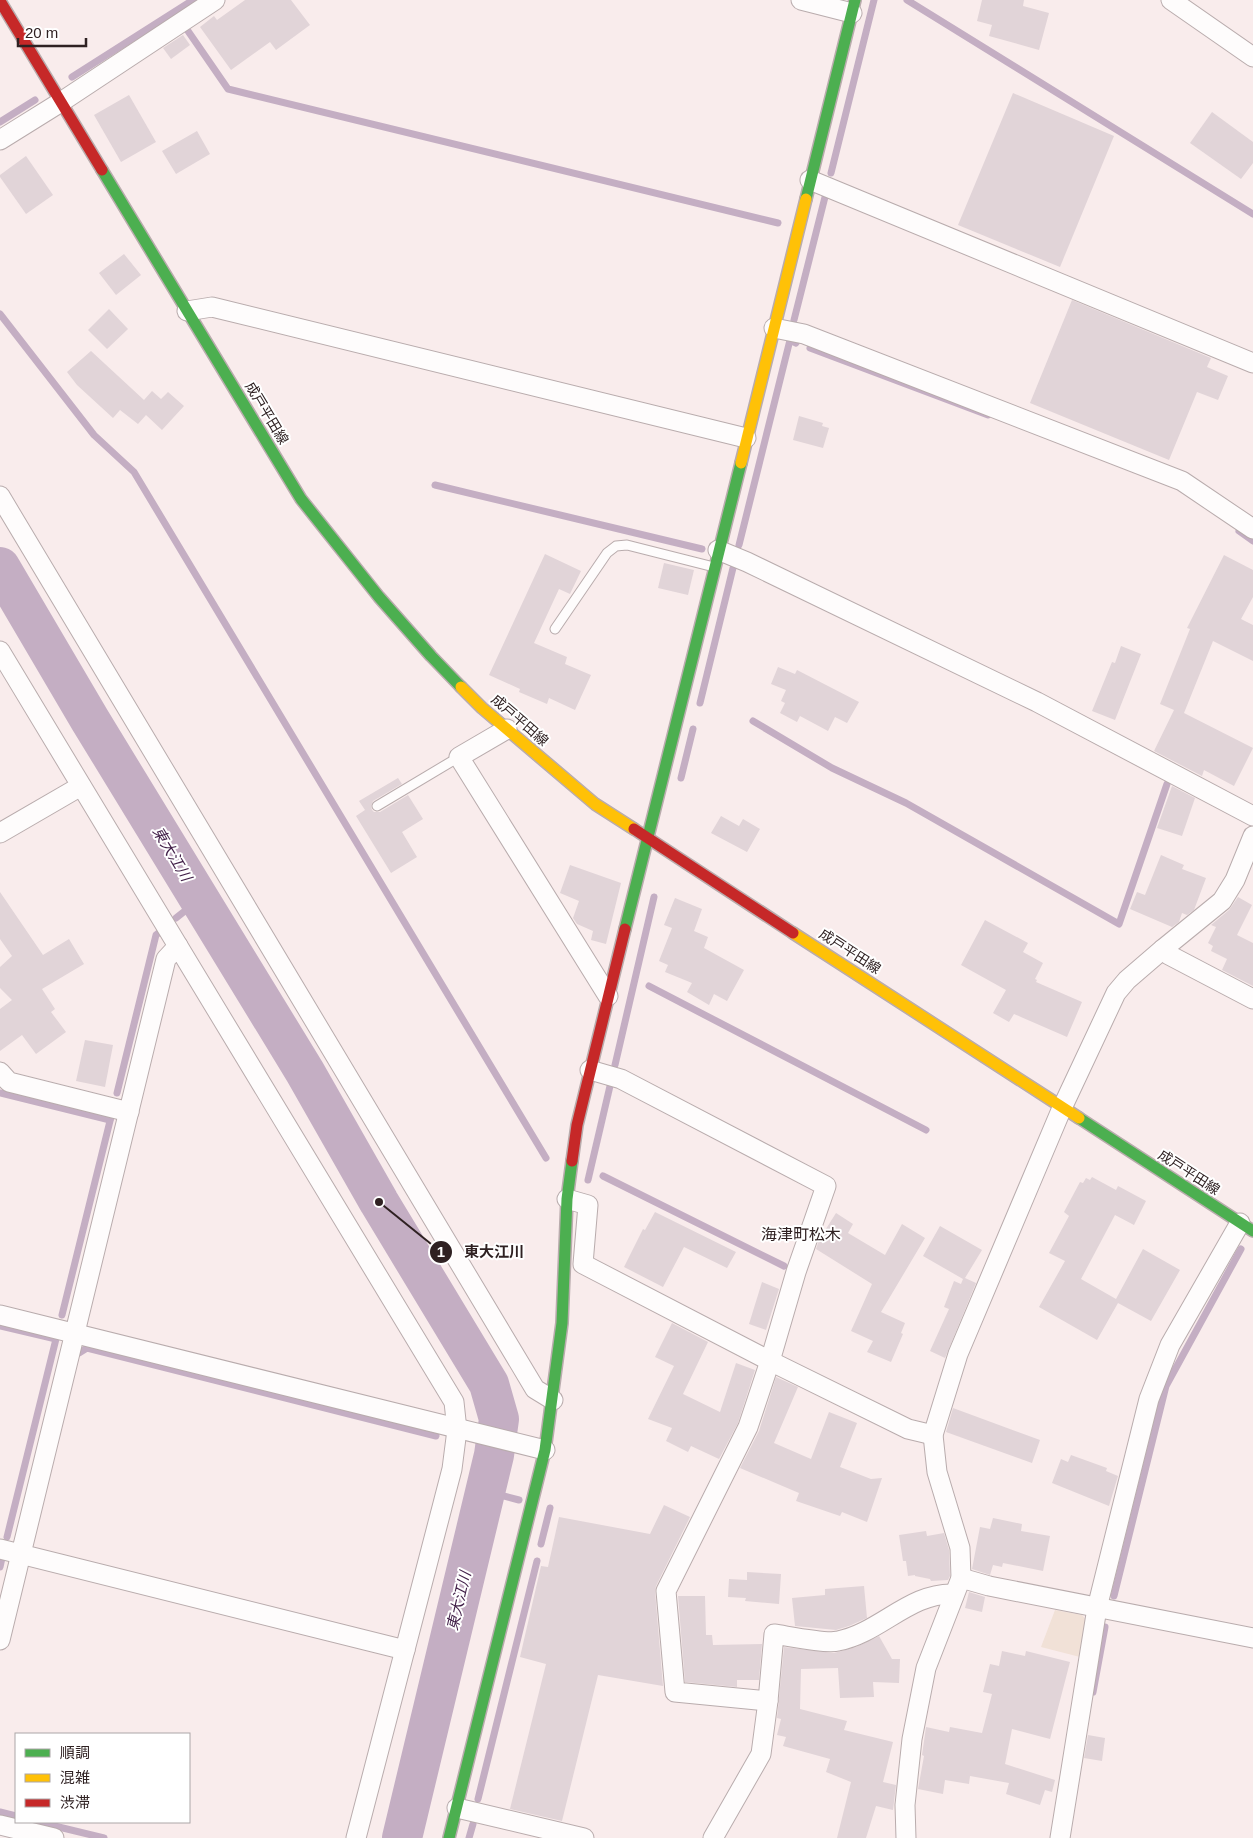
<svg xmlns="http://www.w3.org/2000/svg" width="1253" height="1838" viewBox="0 0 1253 1838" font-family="Helvetica,'Noto Sans JP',sans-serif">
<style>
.green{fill:#f1e1d7}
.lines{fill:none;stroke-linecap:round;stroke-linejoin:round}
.stream{stroke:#c4aec3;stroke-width:7}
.river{stroke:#c4aec3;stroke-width:40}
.building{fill:#e1d4d8}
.lane-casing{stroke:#b9acad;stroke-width:11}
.street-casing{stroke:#b9acad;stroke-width:21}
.fast-casing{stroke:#b9acad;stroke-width:14}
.slow-casing{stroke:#b9acad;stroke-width:14}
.jam-casing{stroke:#b9acad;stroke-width:14}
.lane{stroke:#fefcfc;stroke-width:9}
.street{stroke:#fefcfc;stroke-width:19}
.fast{stroke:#4caf50;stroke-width:11}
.slow{stroke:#ffc107;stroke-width:11}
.jam{stroke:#c62828;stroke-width:11}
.labels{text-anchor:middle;stroke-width:4;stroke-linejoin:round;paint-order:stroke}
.street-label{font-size:14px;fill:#2f2122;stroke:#fff}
.water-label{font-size:15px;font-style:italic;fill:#3f1d46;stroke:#fff}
.quarter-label{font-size:16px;fill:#2f2122;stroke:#fff}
.leader{fill:none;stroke:#2f2122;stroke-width:2}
.callout-dot{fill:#2f2122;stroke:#fff;stroke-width:2}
.mark-label{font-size:15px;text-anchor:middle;font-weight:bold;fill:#fff}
.callout-label{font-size:15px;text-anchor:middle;font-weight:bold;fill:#2f2122;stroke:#fff;stroke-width:4;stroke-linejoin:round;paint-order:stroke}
</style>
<rect width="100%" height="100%" fill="#f9ecec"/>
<path class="green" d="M1055,1610L1082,1615L1086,1620L1080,1657L1041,1647Z"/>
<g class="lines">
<g class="stream">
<path d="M907,0L1253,214"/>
<path d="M188,31L228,89L778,223"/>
<path d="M72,77L193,0"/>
<path d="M0,122L35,100"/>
<path d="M831,173L874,0"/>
<path d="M0,314L94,435L134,472L546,1158"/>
<path d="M794,320L825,197"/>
<path d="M810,348L988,415"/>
<path d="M435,485L702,549"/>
<path d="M1239,531L1253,541"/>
<path d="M739,545L790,340L796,343"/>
<path d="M700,703L733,568"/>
<path d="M753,721L832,768L906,803L1119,924L1167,784"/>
<path d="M681,778L693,729"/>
<path d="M176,918L200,899"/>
<path d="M649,986L926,1130"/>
<path d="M615,1065L654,897"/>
<path d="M0,1093L110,1120"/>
<path d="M117,1093L156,935L161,931"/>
<path d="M603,1176L784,1266"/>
<path d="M588,1180L610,1086"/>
<path d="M62,1315L111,1117"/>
<path d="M0,1326L56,1339L7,1537"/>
<path d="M79,1353L87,1348L436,1436"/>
<path d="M485,1491L519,1500"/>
<path d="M541,1544L550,1508"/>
<path d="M0,1567L2,1558"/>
<path d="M1114,1596L1166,1386L1241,1249"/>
<path d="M1093,1692L1105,1627"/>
<path d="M478,1799L537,1561"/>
<path d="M0,1812L16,1816"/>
<path d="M38,1822L104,1838"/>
<path d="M469,1838L473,1824"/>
</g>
<path class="river" d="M0,567L90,720L305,1072L379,1202L489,1384L499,1419L494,1455L402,1838"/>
</g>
<g class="building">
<path d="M245,0H291L310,25L276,50L270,42L231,70L200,27L214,16L217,20Z"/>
<path d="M982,0H1024L1023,6L1049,13L1039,50L989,36L992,25L977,21Z"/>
<path d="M183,35L190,45L171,59L163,48Z"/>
<path d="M1013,93L1114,136L1060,267L958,225Z"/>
<path d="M129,95L156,142L121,162L94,115Z"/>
<path d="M1212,112L1253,142V163L1241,179L1190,143Z"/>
<path d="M197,131L210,154L176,174L162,151Z"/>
<path d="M26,156L53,195L26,214L0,177V175Z"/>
<path d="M124,254L141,275L116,295L99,273Z"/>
<path d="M1072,300L1211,358L1207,367L1228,376L1218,400L1197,392L1169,460L1030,403Z"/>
<path d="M109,309L128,329L107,349L88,330Z"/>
<path d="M91,351L144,400L152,391L161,399L168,392L184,406L162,430L146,415L138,424L120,410L113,418L77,385L67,372Z"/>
<path d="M799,416L823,423L822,426L829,428L823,448L793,440Z"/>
<path d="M545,554L581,571L570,594L559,589L534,643L567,657L565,664L591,675L575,710L549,698L547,704L519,692L520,689L489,675Z"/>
<path d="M1224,555L1253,570V597L1241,619L1253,625V661L1213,641L1184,713L1253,748L1234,786L1204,770L1202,776L1154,751L1174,710L1160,704L1190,629L1187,628Z"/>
<path d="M664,563L694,570L688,595L658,588Z"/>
<path d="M1121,646L1141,654L1115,720L1092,711L1112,662L1115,663Z"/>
<path d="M778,667L795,674L797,670L859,702L847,723L835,717L828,731L800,716L797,722L780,713L785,703L781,701L786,690L771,684Z"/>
<path d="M398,778L402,784L373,801L371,806L372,810L374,812H380L408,795L423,819L402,832L417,857L391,873L356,816L365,810L359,801Z"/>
<path d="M1172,786L1195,798L1182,836L1157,828Z"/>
<path d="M721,816L739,826L743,819L760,829L747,852L711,833Z"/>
<path d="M1161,855L1184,865L1182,869L1206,878L1194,910L1187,915L1182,913L1179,922L1172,927L1130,909L1137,892L1145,895Z"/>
<path d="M570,865L621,883L606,944L591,940L593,931L577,924L573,918L579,901L560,893Z"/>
<path d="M0,892L43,955L69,939L84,964L42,989L55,1009L51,1012L66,1032L36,1054L22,1035L0,1051V1009L12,1000L0,988V967L12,956L0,939Z"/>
<path d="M1238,897L1252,905L1237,935L1253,943V986L1222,970L1227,959L1211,951L1213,946L1208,943L1216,927L1211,925L1229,910Z"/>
<path d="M675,898L702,909L694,931L708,937L704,948L744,970L727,1001L714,994L709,1005L687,992L692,983L665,972L668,965L659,961L672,928L664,925Z"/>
<path d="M985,920L1028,943L1023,952L1043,963L1035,979L1037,980L1036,982L1082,1002L1067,1037L1014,1014L1009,1022L993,1013L1006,990L961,965Z"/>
<path d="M85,1040L113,1045L105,1087L76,1081Z"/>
<path d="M1092,1177L1116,1190L1118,1186L1146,1201L1134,1225L1115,1215L1081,1279L1116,1299L1143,1249L1180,1270L1151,1321L1118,1303L1097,1340L1039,1307L1065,1261L1049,1253L1069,1216L1064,1212L1080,1182L1083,1183L1086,1178L1090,1180Z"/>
<path d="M655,1212L736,1252L727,1268L684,1247L663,1287L624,1267L643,1229L645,1230Z"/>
<path d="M836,1213L853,1224L848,1233L885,1255L902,1224L925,1238L881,1312L905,1323L901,1333L903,1334L891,1362L867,1352L873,1341L851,1331L872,1284L816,1249L819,1240Z"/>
<path d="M940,1226L982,1250L965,1278L976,1283L945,1358L930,1351L949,1309L944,1307L954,1281L961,1284L963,1279L923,1256Z"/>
<path d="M762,1282L779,1289L766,1330L749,1324Z"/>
<path d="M672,1323L708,1342L683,1394L720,1412L736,1363L755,1370L738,1423L719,1459L691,1446L688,1452L666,1441L672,1428L648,1419L674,1366L655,1357Z"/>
<path d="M776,1377L798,1387L774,1443L811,1459L829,1412L857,1423L840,1467L871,1479L882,1478L867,1522L842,1512L840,1516L796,1501L799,1493L740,1468L759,1431Z"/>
<path d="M953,1408L1040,1440L1032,1463L946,1432Z"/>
<path d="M1071,1455L1107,1468L1106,1471L1118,1476L1109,1506L1052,1483L1061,1459L1068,1462Z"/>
<path d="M664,1505L690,1517L656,1586L655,1591L663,1686L598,1675L562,1821L510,1809L546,1664L520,1657L541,1566L548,1567L559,1517L650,1534Z"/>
<path d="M993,1518L1022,1524L1021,1531L1050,1536L1043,1571L1003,1563L1002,1567L993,1565L990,1575L972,1569L980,1527L990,1529Z"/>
<path d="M926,1531L927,1536L944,1533L949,1550L950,1576L948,1580L931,1581L930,1579L915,1576V1575L908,1576L906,1561H903L899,1535Z"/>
<path d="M747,1572L781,1574L779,1604L745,1601L746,1598L728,1597L729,1579L747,1580Z"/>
<path d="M864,1586L867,1618L849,1626L836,1630L795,1626L792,1598L825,1595V1589Z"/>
<path d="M969,1592L985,1597L982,1612L965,1608Z"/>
<path d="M678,1596H705L706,1635H712L713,1645L762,1644L759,1680H737V1687L685,1682Z"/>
<path d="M879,1636L892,1659H900L899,1683L873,1682L874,1697L840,1698L838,1668L801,1669L800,1709L847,1721L844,1730L893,1742L883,1782L896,1785L893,1810L876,1806L866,1838H837L851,1782L826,1772L830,1759L783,1746L786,1737L777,1735L781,1719L777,1718L784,1647L834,1653L856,1647Z"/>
<path d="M1002,1651L1025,1656L1026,1651L1070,1662L1050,1739L1012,1729L1005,1764L1055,1780L1052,1792L1045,1790L1040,1805L1006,1794L1009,1783L970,1776L969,1784L945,1780L943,1794L918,1789L924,1756L922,1755L926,1727L949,1732L950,1727L982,1733L992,1694L983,1692L990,1664L999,1666Z"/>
<path d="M1088,1735L1105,1738L1102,1761L1084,1758Z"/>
</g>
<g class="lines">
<g class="lane-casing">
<g id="lane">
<path d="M555,629L607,553L616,546L627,545L714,567"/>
<path d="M377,806L459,757"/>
</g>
</g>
<g class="street-casing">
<g id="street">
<path d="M801,0L852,13"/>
<path d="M1171,0L1253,57"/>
<path d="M0,140L61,102L215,0"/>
<path d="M810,180L1253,363"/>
<path d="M187,311L212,307L746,438"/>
<path d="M774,328L804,334L1182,481L1253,529"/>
<path d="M0,496L535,1389L553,1400"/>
<path d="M718,550L747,562L1037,702L1253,816"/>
<path d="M0,651L178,946"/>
<path d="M507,729L459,757L608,996"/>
<path d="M0,833L81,786"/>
<path d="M1163,949L1169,955L1253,999"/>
<path d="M590,1070L621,1079L826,1186L796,1272L770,1361L748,1427L666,1591L675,1692L768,1701"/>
<path d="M0,1072L9,1082L129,1112"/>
<path d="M567,1199L588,1205L583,1264L770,1361L908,1429L933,1435"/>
<path d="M0,1315L545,1450"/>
<path d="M0,1549L405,1650"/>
<path d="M961,1578L989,1586L1253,1638"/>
<path d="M0,1640L166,959L178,946L454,1402L457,1430L452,1469L356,1838"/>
<path d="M457,1808L584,1838"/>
<path d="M0,1825L54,1838"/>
<path d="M713,1838L761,1754L768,1701L774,1634C788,1636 826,1644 838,1641C880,1633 910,1592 954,1594"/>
<path d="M906,1838L905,1805L912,1739L926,1668L961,1578L960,1548L937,1472L933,1435L958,1354L1062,1108L1116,993L1127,980L1163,949L1222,901L1235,880L1253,836"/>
<path d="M1060,1838L1097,1608L1149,1399L1170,1345L1240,1223"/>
</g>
</g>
<g class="fast-casing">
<g id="fast">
<path d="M102,170L301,499L379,597L431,656L461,687"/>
<path d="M806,199L855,0"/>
<path d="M625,929L741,463"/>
<path d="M1079,1118L1253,1231"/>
<path d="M449,1838L545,1450L562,1323L567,1199L572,1161"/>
</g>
</g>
<g class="slow-casing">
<g id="slow">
<path d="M741,463L806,199"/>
<path d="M461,687L482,708L595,804L634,829"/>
<path d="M793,933L1079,1118"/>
</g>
</g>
<g class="jam-casing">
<g id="jam">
<path d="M0,1L102,170"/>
<path d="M634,829L793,933"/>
<path d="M572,1161L577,1125L625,929"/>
</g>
</g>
<use href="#lane" class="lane"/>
<use href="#street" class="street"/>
<use href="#fast" class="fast"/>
<use href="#slow" class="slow"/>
<use href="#jam" class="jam"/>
</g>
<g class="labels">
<g class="street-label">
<text transform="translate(267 413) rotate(59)" y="5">成戸平田線</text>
<text transform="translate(520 720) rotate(41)" y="5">成戸平田線</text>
<text transform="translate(850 951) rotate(33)" y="5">成戸平田線</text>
<text transform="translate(1189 1172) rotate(33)" y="5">成戸平田線</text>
</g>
<g class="water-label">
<text transform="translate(172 854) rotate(59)" y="5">東大江川</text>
<text transform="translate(459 1601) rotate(-77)" y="5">東大江川</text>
</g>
<g class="quarter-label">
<text x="801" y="1240">海津町松木</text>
</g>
</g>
<path class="leader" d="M379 1202L441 1252"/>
<g class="callout-dot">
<circle cx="379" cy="1202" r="5"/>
<circle cx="441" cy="1252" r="12"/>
</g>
<g class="mark-label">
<text x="441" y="1257">1</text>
</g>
<g class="callout-label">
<text x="494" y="1257">東大江川</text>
</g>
<rect x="15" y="1733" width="175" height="90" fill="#ffffff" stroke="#aca6a7"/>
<rect x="25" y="1749" width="25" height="8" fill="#4caf50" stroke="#aca6a7"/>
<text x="60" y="1758" font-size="15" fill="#2f2122">順調</text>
<rect x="25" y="1774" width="25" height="8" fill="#ffc107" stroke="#aca6a7"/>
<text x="60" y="1783" font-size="15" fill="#2f2122">混雑</text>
<rect x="25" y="1799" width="25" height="8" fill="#c62828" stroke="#aca6a7"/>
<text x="60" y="1808" font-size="15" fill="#2f2122">渋滞</text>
<path d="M18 38v8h68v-8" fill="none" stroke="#2f2122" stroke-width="2.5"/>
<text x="25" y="38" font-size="15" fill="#2f2122" stroke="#ffffff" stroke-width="4" paint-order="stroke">20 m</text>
</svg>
